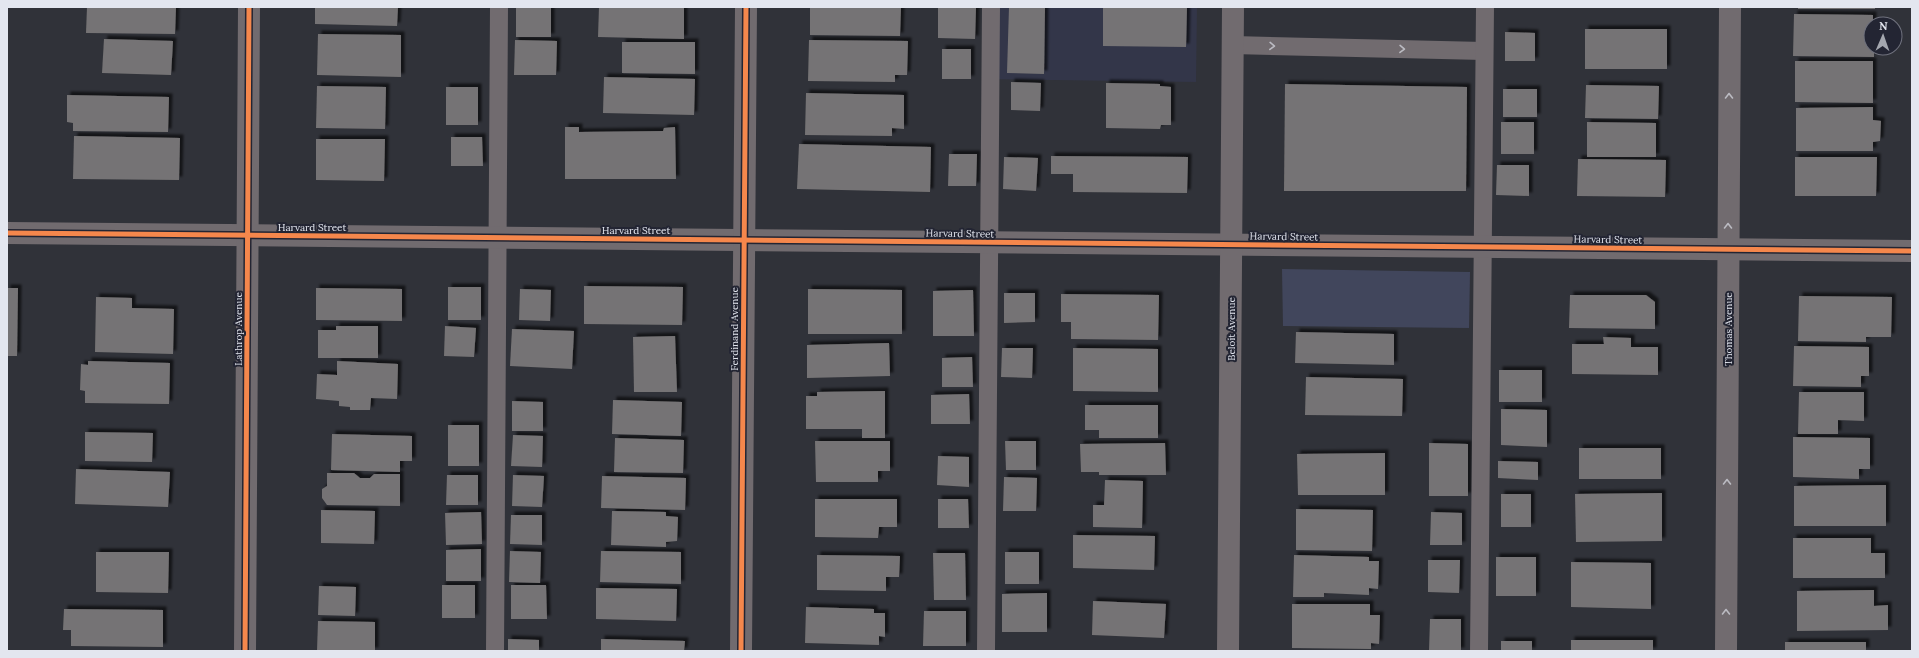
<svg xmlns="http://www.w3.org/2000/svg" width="1919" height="658" viewBox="0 0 1919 658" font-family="Lora,serif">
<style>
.built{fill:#333649}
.green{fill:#41465c}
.building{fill:#757374;filter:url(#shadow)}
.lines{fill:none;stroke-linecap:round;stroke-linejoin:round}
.service{stroke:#716b6f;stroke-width:18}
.minor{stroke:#716b6f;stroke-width:22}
.cycleway-casing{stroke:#232533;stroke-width:8}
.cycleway{stroke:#f5874c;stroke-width:5}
.oneway{stroke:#bbbbc2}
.labels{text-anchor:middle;stroke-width:4;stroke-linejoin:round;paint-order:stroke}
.street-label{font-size:10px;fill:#e3e6ef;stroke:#232533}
</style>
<defs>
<filter id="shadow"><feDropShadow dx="3.5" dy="-3.5" stdDeviation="1" flood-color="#0009"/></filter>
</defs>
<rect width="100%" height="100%" fill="#303239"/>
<path class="built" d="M985,7H1197L1196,82L984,79Z"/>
<path class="green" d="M1282,269L1470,272L1469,328L1283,326Z"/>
<g class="building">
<path d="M87,7H176L175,34L86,33Z"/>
<path d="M315,7H398L397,26L315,24Z"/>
<rect x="516" y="7" width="35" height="30"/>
<path d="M599,7H684V39L598,37Z"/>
<path d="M810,7H901L900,36L810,35Z"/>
<path d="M938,7H976L975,39L938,38Z"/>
<path d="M1009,7H1045L1044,74L1007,73Z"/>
<path d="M1103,7H1187L1186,47L1103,46Z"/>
<rect x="1798" y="7" width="77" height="2"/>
<path d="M1794,14L1873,15V24H1871V48H1874V57L1793,56Z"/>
<rect x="1585" y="29" width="82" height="40"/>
<path d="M1505,32L1535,33V61H1505Z"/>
<path d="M318,34L401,35V77L317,75Z"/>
<path d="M104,39L173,41L171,75L102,73Z"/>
<path d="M515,40L557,41L556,75H514Z"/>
<path d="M809,40L908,41L907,75H895V82L808,81Z"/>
<path d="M622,42H695V74L622,73Z"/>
<rect x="942" y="49" width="29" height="30"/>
<path d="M1795,61H1873V103L1795,102Z"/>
<path d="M604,77L695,79L694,115L603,113Z"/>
<path d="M1011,82L1041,83L1040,111L1011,110Z"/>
<path d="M1106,83L1160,84V86L1171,87V125H1161L1160,129L1106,128Z"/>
<path d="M1285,84L1467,87L1466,191H1284Z"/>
<path d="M1586,85L1659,86L1658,119L1585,118Z"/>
<path d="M317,86L386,87L385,129L316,128Z"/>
<rect x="446" y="87" width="32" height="38"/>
<rect x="1503" y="89" width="34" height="28"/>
<path d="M806,93L904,95V129L892,128V136L805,135Z"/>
<path d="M67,95L169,97L168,132L73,131V123L67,122Z"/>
<path d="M1873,107V120L1881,121L1880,141L1873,142V151H1796V108Z"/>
<rect x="1501" y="122" width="33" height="32"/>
<path d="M1587,122L1656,123V157H1587Z"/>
<path d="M565,127H579V132L663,131L664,128L675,127L676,179H565Z"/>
<path d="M74,136L180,138L179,180L73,179Z"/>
<path d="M451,137H482L483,166H451Z"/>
<path d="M316,139H385L384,181L316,180Z"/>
<path d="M799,144L931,147L930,192L797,189Z"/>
<path d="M949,154H977L976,186H948Z"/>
<path d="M1051,156L1188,157L1187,193L1073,192V174H1051Z"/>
<path d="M1004,157L1038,158L1036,191L1003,189Z"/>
<path d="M1795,157H1877L1876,196H1795Z"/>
<path d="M1578,159L1666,160L1665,197L1577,196Z"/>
<path d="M1497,165H1529V196L1496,195Z"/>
<path d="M584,286L683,287L682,325L584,324Z"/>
<rect x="448" y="287" width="33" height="33"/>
<path d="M7,288H18L17,356H7Z"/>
<path d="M316,288L402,289V321L316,320Z"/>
<path d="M520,289L551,290L550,321L519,320Z"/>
<path d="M808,289L902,290V334H808Z"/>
<path d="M973,290L974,336H933V291Z"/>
<path d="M1004,293H1035V322L1004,323Z"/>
<path d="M1061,294L1159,295L1158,340L1071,339V322H1061Z"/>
<path d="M1570,295H1646L1655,302V329L1569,328Z"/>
<path d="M1799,296L1892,297L1891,337H1866V342L1798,341Z"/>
<path d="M96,297L132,298V308L174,309L173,354L95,352Z"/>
<path d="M336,326H378V358H318V330H336Z"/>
<path d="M445,326L476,328L474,357L444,356Z"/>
<path d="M512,329L574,331L572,369L510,366Z"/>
<path d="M1296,332L1394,334V365L1295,363Z"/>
<path d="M675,336L677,392H634L633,337Z"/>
<path d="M1603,337L1631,338V347H1658V375L1572,374V344H1604Z"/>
<path d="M889,343L890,376L807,378V345Z"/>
<path d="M1794,346L1869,347V376H1861V387L1793,386Z"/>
<path d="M1002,348H1033L1032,378L1001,377Z"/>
<path d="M1073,348L1158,349V392L1073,391Z"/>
<path d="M972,357L973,387H942V358Z"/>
<path d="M88,361L170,363L169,404L85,403V391L80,390L81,364L88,365Z"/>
<path d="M337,361L398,364L397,399L371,398L370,410H350V407L339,406V401L316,399L317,374L337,375Z"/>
<rect x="1499" y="370" width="43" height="32"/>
<path d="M1306,377L1403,379L1402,416L1305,415Z"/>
<path d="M885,391V438H862V429H806V396H817V392Z"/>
<path d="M1799,392H1864V421L1838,420V434H1798Z"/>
<path d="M969,394L970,424H931V395Z"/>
<path d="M613,400L682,402L681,436L612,434Z"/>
<path d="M512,401L543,402V431H512Z"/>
<path d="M1085,405H1158V438H1099V430H1085Z"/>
<path d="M1501,409L1547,410V447L1501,445Z"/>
<rect x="448" y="425" width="31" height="41"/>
<path d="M85,432L153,433L152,462L85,461Z"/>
<path d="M332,434L412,436V461H400V472L331,470Z"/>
<path d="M513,435L543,436L542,467L511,466Z"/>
<path d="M1793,437L1870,438V469H1859V479L1793,477Z"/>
<path d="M615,438L684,440L683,473L614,472Z"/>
<path d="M815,441H890V471H878V482H816Z"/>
<path d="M1005,441H1036V470H1006Z"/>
<path d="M1165,443L1166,475H1099V472H1081L1080,444Z"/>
<path d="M1429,443L1468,444V496H1429Z"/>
<rect x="1579" y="448" width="82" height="31"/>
<path d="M1385,453V495H1298L1297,454Z"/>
<path d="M938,456L969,457V487L937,485Z"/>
<path d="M1498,461L1538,462V480L1498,478Z"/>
<path d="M76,469L170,472L168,507L75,504Z"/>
<path d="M327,473H354L360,478H370L374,474H400V506L327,505L322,498V489L327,486Z"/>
<path d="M447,475H478V505H446Z"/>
<path d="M513,475L544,476L542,507L512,506Z"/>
<path d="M602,476L686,478L685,510L601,508Z"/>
<path d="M1004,477L1037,478L1036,511H1003Z"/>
<path d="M1105,480L1143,481L1142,528L1093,527V505H1104Z"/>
<path d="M1886,485V526H1794V486Z"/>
<path d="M1662,493V541L1576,542L1575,494Z"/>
<rect x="1501" y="494" width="30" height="33"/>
<path d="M815,499H897V527H879L878,538L815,537Z"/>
<path d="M938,499H968L969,528H938Z"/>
<path d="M1296,509L1373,510L1372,551L1296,550Z"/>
<path d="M321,510L375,511L374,544L321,543Z"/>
<path d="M612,511L666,512V516L678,517L677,541L666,542V547L611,545Z"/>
<path d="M481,512L482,544L446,545L445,513Z"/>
<path d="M1431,512L1462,513V545H1430Z"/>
<path d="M511,515H542V545L510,544Z"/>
<path d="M1073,535L1155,536L1154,570L1073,568Z"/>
<path d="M1793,538H1871V553H1885V578H1793Z"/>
<path d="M481,549V581H446V550Z"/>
<path d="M510,551L541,552L540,583L509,582Z"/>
<path d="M601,551L681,552V584L600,582Z"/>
<path d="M96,552H169L168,593L96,592Z"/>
<rect x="1005" y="552" width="34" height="32"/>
<path d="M933,553H965L966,600H934Z"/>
<path d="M817,555L900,556L899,577H886V591L817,590Z"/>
<path d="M1294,555L1369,557V561H1379L1378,589L1369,588V595L1324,593V597H1293Z"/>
<rect x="1496" y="557" width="40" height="39"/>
<path d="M1428,560H1460L1459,593L1428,592Z"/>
<path d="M1571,562L1651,563V609L1571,607Z"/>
<rect x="442" y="585" width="33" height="33"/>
<path d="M511,585H546L547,619H511Z"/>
<path d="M319,586L356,587L355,616L318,615Z"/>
<path d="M596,588L677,589L676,621L596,619Z"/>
<path d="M1874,590V606L1888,605V630L1797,631V591Z"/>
<path d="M1047,593V632H1002V594Z"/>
<path d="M1093,601L1166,604L1164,638L1092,635Z"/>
<path d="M1292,604H1370V615H1380L1379,644L1371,643V649L1292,648Z"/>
<path d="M806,607L874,609V613H885V637L879,636V645L805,643Z"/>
<path d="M64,609L163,610V647L71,646V630H63Z"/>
<path d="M924,611H966V646H923Z"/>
<path d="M1430,619H1461V651H1429Z"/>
<path d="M318,621L375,622V651H317Z"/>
<path d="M508,639L539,640V651H508Z"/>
<path d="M601,639L685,641L684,651H601Z"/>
<rect x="1571" y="640" width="82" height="11"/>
<rect x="1501" y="641" width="31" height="10"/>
<rect x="1785" y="642" width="81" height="9"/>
</g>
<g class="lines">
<g class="service">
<path d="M1233,45L1484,51"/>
<path d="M495,651L499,7"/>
<path d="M986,651L991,7"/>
<path d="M1479,651L1485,7"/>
</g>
<g class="minor">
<path d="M7,233L1912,251"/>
<path d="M245,651L249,7"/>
<path d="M741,651L746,7"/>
<path d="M1228,651L1233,7"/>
<path d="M1726,651L1730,7"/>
</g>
<g class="cycleway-casing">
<g id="cycleway">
<path d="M7,233L1912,251"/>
<path d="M245,651L249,7"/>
<path d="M741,651L746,7"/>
</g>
</g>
<use href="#cycleway" class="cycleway"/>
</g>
<defs><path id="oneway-chevron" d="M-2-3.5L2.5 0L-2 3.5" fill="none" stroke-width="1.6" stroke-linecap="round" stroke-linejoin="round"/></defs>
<g class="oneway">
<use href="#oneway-chevron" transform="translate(1272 46) rotate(2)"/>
<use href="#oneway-chevron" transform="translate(1402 49) rotate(1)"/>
<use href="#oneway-chevron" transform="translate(1729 96) rotate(-90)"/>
<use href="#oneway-chevron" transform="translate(1728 226) rotate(-90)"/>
<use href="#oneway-chevron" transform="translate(1727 482) rotate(-90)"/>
<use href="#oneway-chevron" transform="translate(1726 612) rotate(-90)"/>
</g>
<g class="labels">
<g class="street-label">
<text x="312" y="231">Harvard Street</text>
<text x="636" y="234">Harvard Street</text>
<text transform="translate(960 233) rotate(1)" y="4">Harvard Street</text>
<text transform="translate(1284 236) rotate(1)" y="4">Harvard Street</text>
<text transform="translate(1608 239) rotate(1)" y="4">Harvard Street</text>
<text transform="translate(238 329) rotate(-90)" y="4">Lathrop Avenue</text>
<text transform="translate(734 329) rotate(-90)" y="4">Ferdinand Avenue</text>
<text transform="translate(1231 329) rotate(-90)" y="4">Beloit Avenue</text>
<text transform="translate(1728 329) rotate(-90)" y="4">Thomas Avenue</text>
</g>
</g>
<rect width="1919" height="658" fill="none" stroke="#e3e6ef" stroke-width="16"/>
<g transform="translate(1883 36) rotate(2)"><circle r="19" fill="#232533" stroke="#70727e"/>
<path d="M0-3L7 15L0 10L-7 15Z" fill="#a4a7af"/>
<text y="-6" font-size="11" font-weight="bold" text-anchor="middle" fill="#e3e6ef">N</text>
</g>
</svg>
